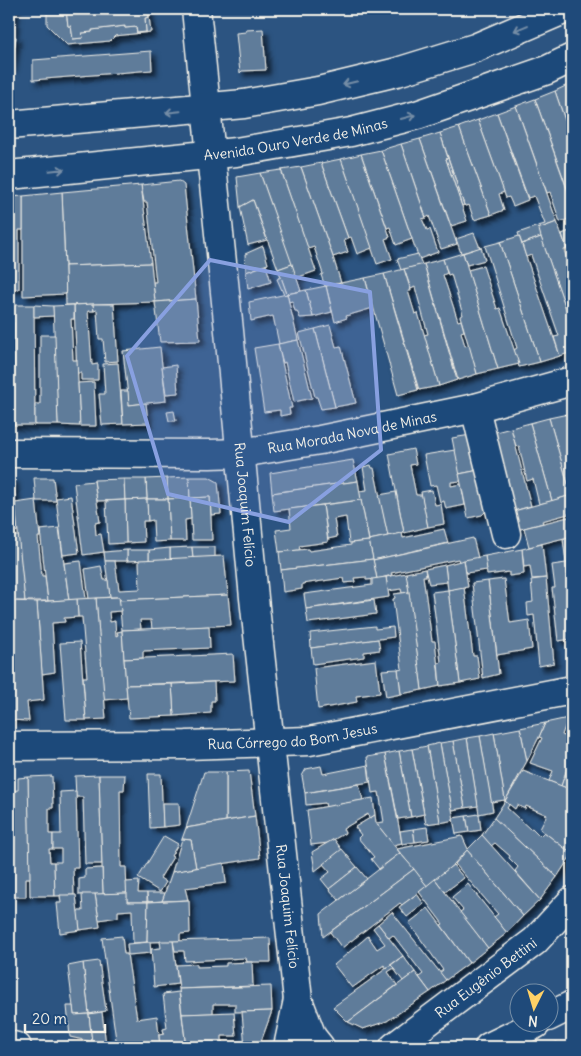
<svg xmlns="http://www.w3.org/2000/svg" width="581" height="1056" viewBox="0 0 581 1056" font-family="Delius,sans-serif">
<style>
.building{fill:#5e7b9a;stroke:#f4f1e8;filter:url(#shadow)}
.lines{fill:none;stroke-linecap:round;stroke-linejoin:round}
.minor-casing{stroke:#f4f1e8;stroke-width:31}
.minor{stroke:#1f4a7a;stroke-width:28}
.oneway{stroke:#748da6}
.marked{fill:#88a0e0;fill-opacity:0.2;stroke:#88a0e0;stroke-width:4;stroke-linejoin:round}
.labels{text-anchor:middle;stroke-width:4;stroke-linejoin:round;paint-order:stroke}
.street-label{font-size:14px;fill:#f4f1e8;stroke:#1f4a7a}
</style>
<defs>
<filter id="shadow"><feDropShadow dx="4.5" dy="4.5" stdDeviation="2.5" flood-color="#0009"/></filter>
</defs>
<rect width="100%" height="100%" fill="#2c5481"/>
<filter id="ink" filterUnits="userSpaceOnUse"><feTurbulence type="fractalNoise" baseFrequency=".02" numOctaves="2"/><feDisplacementMap in="SourceGraphic" scale="10" xChannelSelector="R" yChannelSelector="G"/><feConvolveMatrix kernelMatrix="1 2 1 2 8 2 1 2 1" color-interpolation-filters="sRGB"/></filter>
<g filter="url(#ink)">
<g class="building">
<path d="M9,9H15L13,23L9,22Z"/>
<path d="M47,9H66L68,26H71L73,39L83,38L82,33L92,32V30L125,26V28L136,27L137,33L146,32L145,18L149,17L148,9L151,32L115,36L110,41L67,45L47,25Z"/>
<path d="M66,9H148L149,17L145,18L146,32L137,33L136,27L125,28V26L92,30V32L82,33L83,38L73,39L71,26H68Z"/>
<path d="M9,22L14,24L12,37H16L11,68H9Z"/>
<path d="M263,29L266,70L242,71L240,73L236,33L246,32V30Z"/>
<path d="M151,51L152,70L33,80V60Z"/>
<path d="M572,83V141L555,91Z"/>
<path d="M555,91L572,141V186L567,188L535,99Z"/>
<path d="M535,99L572,203V218L560,222L550,192L547,193L516,106Z"/>
<path d="M516,106L557,222L538,229V226L545,224L534,196L528,198L497,113Z"/>
<path d="M497,113L528,200L513,206L509,197L506,198L478,120Z"/>
<path d="M478,120L504,192L499,194L504,210L491,215L459,127Z"/>
<path d="M459,127L491,215L474,220L469,205L465,206L464,205L440,133Z"/>
<path d="M440,133L448,158L446,159L467,221L451,226L420,139Z"/>
<path d="M420,139L457,244L441,249L429,216L426,218L401,144Z"/>
<path d="M401,144L426,218L422,219L427,230L430,229L438,252L419,259L381,150Z"/>
<path d="M381,150L412,239L396,245L390,227L387,228L361,154Z"/>
<path d="M361,154L390,237L385,239L392,259L377,264L341,159Z"/>
<path d="M448,158L464,205L462,206L446,159Z"/>
<path d="M341,159L372,248L357,254L351,237L348,238L321,163Z"/>
<path d="M321,163L348,238L344,240L348,252L333,257L301,167Z"/>
<path d="M301,167L333,257L341,283L325,286L321,275L323,274L314,247L308,249L281,170Z"/>
<path d="M281,170L316,271L296,278L260,173Z"/>
<path d="M260,173L292,264L278,269L253,200L240,207L237,177Z"/>
<path d="M179,181L184,185L196,299L155,302L153,282H156L147,202H144L141,185Z"/>
<path d="M141,185L151,263L65,266L62,192Z"/>
<path d="M62,192L66,294L23,296V196Z"/>
<path d="M23,196V230H19V289H9V197Z"/>
<path d="M253,200L267,240L248,245L240,207Z"/>
<path d="M557,222L567,249L564,250L570,267H572V326L538,229Z"/>
<path d="M538,226L541,237L522,244L518,233Z"/>
<path d="M572,230V247L567,249L562,234Z"/>
<path d="M474,233L480,248L461,253L456,239Z"/>
<path d="M519,236L560,356L540,362L500,242Z"/>
<path d="M541,237L572,326V352L560,356L554,337L559,336L531,255L526,257L522,244Z"/>
<path d="M500,242L540,362L519,367L514,350L517,348L485,246Z"/>
<path d="M263,246L268,264L246,272L245,254Z"/>
<path d="M481,247L485,260L467,265L463,253Z"/>
<path d="M463,253L498,369L477,374L460,316L463,315L451,274L448,275L443,259Z"/>
<path d="M418,254L422,265L401,270L397,259Z"/>
<path d="M443,259L447,273L443,275L458,321L461,320L464,331L461,332L465,346L469,345L477,374L458,380L424,264Z"/>
<path d="M151,263L155,302L66,305L65,266Z"/>
<path d="M292,264L301,291L287,294L278,269Z"/>
<path d="M424,264L457,380L439,386L424,335L428,334L415,287L411,289L404,269Z"/>
<path d="M266,265L271,282L248,289L246,272Z"/>
<path d="M483,266L497,309L500,308L519,364L498,369L468,270Z"/>
<path d="M404,269L411,291H408L415,314L418,313L439,386L419,390L384,274Z"/>
<path d="M384,274L418,390L398,395L365,278Z"/>
<path d="M281,277L287,294L284,295L277,279Z"/>
<path d="M365,278L373,308L346,316L347,318L335,322L326,286Z"/>
<path d="M326,286L332,312L313,317L306,290Z"/>
<path d="M306,290L313,317L300,318L297,311H295L292,301L289,302L287,294Z"/>
<path d="M287,294L298,340L279,344L273,316L251,321L249,302Z"/>
<path d="M196,299L200,341L160,342L155,302Z"/>
<path d="M93,304L94,311H88L92,365L98,364V380H81V373H77L74,305Z"/>
<path d="M93,304H114L118,361L105,362L103,339H99L97,310L94,311Z"/>
<path d="M13,305H34L35,425H14Z"/>
<path d="M34,305L53,306L54,316L34,317Z"/>
<path d="M74,305V319H71L73,360H77L80,426L58,425L53,306Z"/>
<rect x="9" y="323" width="5" height="102"/>
<path d="M330,325L336,347L341,346L356,403L335,407L315,329Z"/>
<path d="M315,329L335,407L321,409L317,397H315L299,333Z"/>
<path d="M40,335H55L58,425H35V404H40Z"/>
<path d="M298,340L312,398L294,402L285,362L283,363L278,344Z"/>
<path d="M278,344L292,408H289L290,414L280,416V410L264,412L254,348Z"/>
<path d="M160,347L166,401L129,405L123,351Z"/>
<path d="M118,363L123,424L102,425L99,394H105L103,364Z"/>
<path d="M176,365L178,393L166,394L162,367Z"/>
<path d="M94,382L96,426H80L78,383Z"/>
<path d="M121,391H128L129,405L146,403L148,423L123,424Z"/>
<path d="M174,411L176,421H169L167,412Z"/>
<path d="M568,414L572,428L571,495L549,418Z"/>
<path d="M549,418L571,495L552,501L530,423Z"/>
<path d="M530,423L552,501L539,504L533,479L527,481L519,446L516,447L511,428Z"/>
<path d="M511,428L531,506L514,511L492,433Z"/>
<path d="M471,435L479,470L459,474L452,438Z"/>
<path d="M413,449L416,464L410,465L416,495H422L428,527L404,533L389,454Z"/>
<path d="M455,450L461,481L451,482V486L461,484L465,505L446,509L444,501L440,502L436,485L430,486L424,455Z"/>
<path d="M353,460L358,481L272,493L270,473Z"/>
<path d="M371,465L372,468H374L388,536L369,540L359,491L367,490L363,467Z"/>
<path d="M479,470L487,510L482,515L468,518L459,474Z"/>
<path d="M189,477L190,498L168,499L167,478Z"/>
<path d="M189,477H209L218,482L221,514L211,515L210,497L190,498Z"/>
<path d="M9,478H13L18,531L11,532V536H19L25,601H9Z"/>
<path d="M34,478H53L56,501H36Z"/>
<path d="M167,478L168,499H147L146,479Z"/>
<path d="M124,479L125,500L97,501L94,480Z"/>
<path d="M124,479H146L147,499L125,500Z"/>
<path d="M94,481L100,522L95,523L96,535L101,534L104,552L83,555L74,483Z"/>
<path d="M358,481L361,500L274,511L272,493Z"/>
<path d="M432,490L435,505L441,504L444,524L428,527L421,492Z"/>
<path d="M396,492L404,533L388,536L379,495Z"/>
<path d="M572,495V513L542,521L543,523L517,530L514,511Z"/>
<path d="M71,496L79,553L63,555L56,498Z"/>
<path d="M210,497L212,540H192L190,498Z"/>
<path d="M190,498L191,519L185,520L186,541H170L168,499Z"/>
<path d="M147,499L148,521H143L144,542L126,543L125,500Z"/>
<path d="M147,499H168L170,541L154,542L153,520L148,521Z"/>
<path d="M36,500L40,537H38L42,576H45L48,601H25L15,503Z"/>
<path d="M125,500L126,543L108,544L106,501Z"/>
<path d="M361,500L369,541L349,543L346,517L334,519L337,537L328,539L323,505Z"/>
<path d="M323,505L328,542L299,546L300,550L279,552L276,530L291,528L289,509Z"/>
<path d="M572,516V536L529,547L524,528Z"/>
<path d="M59,528L69,600L48,601L40,530Z"/>
<path d="M444,529L448,543L373,560L369,540L402,533L403,538Z"/>
<path d="M572,536V563H566L563,539Z"/>
<path d="M473,538L478,558L459,562L458,559L391,573L392,575L377,579L373,560Z"/>
<path d="M369,541L373,559L281,570L279,552L308,549L309,551L351,545V543Z"/>
<path d="M542,544L546,578L532,579L530,566L524,567L522,549Z"/>
<path d="M192,547L193,558L170,559V548Z"/>
<path d="M192,547H215V557L193,558Z"/>
<path d="M170,548V559L149,560V550Z"/>
<path d="M522,549L524,574L509,576V572L487,575L485,556Z"/>
<path d="M127,550H149V560L127,561Z"/>
<path d="M127,550V561H105L104,552Z"/>
<path d="M224,556L228,595L119,600V597H110L105,561H115L119,590L140,589L139,560Z"/>
<path d="M485,556L487,570L466,573L464,560Z"/>
<path d="M373,559L377,579L366,580V577L354,578L355,582L344,583L343,578L302,584V589L283,592L281,570Z"/>
<path d="M464,560L468,587L448,590L445,565Z"/>
<path d="M81,561L86,599L69,600L64,563Z"/>
<path d="M566,563L572,625V639L558,641L552,588H555L552,565Z"/>
<path d="M569,563H572V593Z"/>
<path d="M445,565L447,582L429,584L425,569Z"/>
<path d="M101,566L104,580H108L110,597L89,599L85,569Z"/>
<path d="M425,569L426,576H423L432,641H435L440,686L422,690L406,573Z"/>
<path d="M406,573L409,592L402,593L401,589L388,591L386,577Z"/>
<path d="M386,577L389,597L306,609L304,594L372,585V579Z"/>
<path d="M546,578L554,663L539,666L534,615L528,616L527,603L533,602L531,580Z"/>
<path d="M504,579L510,623L529,620L532,649L497,655L488,581Z"/>
<path d="M488,581L499,674L483,678L472,583Z"/>
<path d="M464,587L473,656H477L480,679L460,683L448,590Z"/>
<path d="M448,590L460,683L440,686L438,663L441,662L432,592Z"/>
<path d="M409,592L422,690L401,694L398,670L402,669L393,599L395,598L394,594Z"/>
<path d="M228,595L231,625L152,629L151,620H140L141,629L122,630L119,600Z"/>
<path d="M119,597L121,611L109,612L110,622L115,621L116,636L118,635L117,632L122,631L127,698L104,700L96,598Z"/>
<path d="M96,598L106,719L86,720L83,677H87L82,617H78L77,599Z"/>
<path d="M77,599L78,617L64,618L65,622L52,623L55,672L42,674L37,602Z"/>
<path d="M374,600L376,614L308,623L306,609Z"/>
<path d="M9,601L37,602L44,700L27,702L29,721L9,720V668H13L12,644H9Z"/>
<path d="M209,626L210,648L143,651V658L124,659L122,630Z"/>
<path d="M375,626V629L393,627L394,637L311,648L310,633Z"/>
<path d="M378,639L380,650L364,652V657L313,664L311,648Z"/>
<path d="M80,642L86,720H66L60,643Z"/>
<path d="M233,654L235,681L126,685L124,659Z"/>
<path d="M376,660L380,693L356,696L357,702L318,709L314,668Z"/>
<path d="M398,669L401,694L386,697L382,670Z"/>
<path d="M214,682L215,701H211V713L174,716L172,684Z"/>
<path d="M172,684L174,716L129,718L126,685Z"/>
<path d="M568,718L562,735L572,739V755L561,786L549,781L553,771L530,763L542,738L539,737L545,723Z"/>
<path d="M545,723L539,737L527,761L520,728Z"/>
<path d="M520,728L527,761L505,801L494,733Z"/>
<path d="M494,733L505,800L491,802L480,736Z"/>
<path d="M480,736L493,811L479,814L467,738Z"/>
<path d="M467,738L478,806L465,808L453,741Z"/>
<path d="M453,741L465,808L452,810L440,743Z"/>
<path d="M440,743L454,820L440,823L427,746Z"/>
<path d="M427,746L440,822L426,824L412,749Z"/>
<path d="M412,749L424,814L411,817L399,751Z"/>
<path d="M399,751L411,817L398,819L385,754Z"/>
<path d="M385,754L402,843L393,845L376,823L384,822L379,792L372,793L367,757Z"/>
<path d="M572,755V790L561,786Z"/>
<path d="M368,765L370,782L305,793L302,776L306,769L321,766L323,774Z"/>
<path d="M249,771L255,816L226,821V772Z"/>
<path d="M523,771L572,790V854L540,829L547,815L526,806L525,809L517,805L515,809L505,801Z"/>
<path d="M204,772H226V821L186,828Z"/>
<path d="M148,774H161L163,827L150,828Z"/>
<path d="M99,775L102,864H85L83,797H76L75,776Z"/>
<path d="M99,775H125L124,790H120L121,867H126L127,893L103,894Z"/>
<path d="M52,776L53,808H49V834H53V849H49L50,862H54L55,896H30L28,777Z"/>
<path d="M28,777L30,878H26V897H12L10,826H9L10,791L18,790V778Z"/>
<path d="M359,784L363,800L326,807L325,803L306,805L305,793Z"/>
<path d="M76,791L78,868H73L74,895L55,896L54,862H61V849H53V834H61L60,792Z"/>
<path d="M373,798L375,815L369,819L368,814L343,829L345,833L328,843L311,845L307,810Z"/>
<path d="M505,801L509,805L507,808L530,829L532,828L540,836L544,832L572,854L557,877L494,818Z"/>
<path d="M162,803H179L180,825L163,827Z"/>
<path d="M479,814L481,830L469,832L466,816Z"/>
<path d="M375,815L376,823L400,853L379,869L371,859L374,857L358,838L361,835L355,827Z"/>
<path d="M255,816L260,858L196,868L191,840L182,839L186,828Z"/>
<path d="M466,816L469,832L456,834L453,818Z"/>
<path d="M494,818L557,877L540,900L515,871L518,867L509,858L510,856L495,843L491,846L482,835Z"/>
<path d="M427,827L429,840L415,842L413,829Z"/>
<path d="M413,829L415,842L402,844L400,831Z"/>
<path d="M482,835L540,900L523,916L467,850Z"/>
<path d="M164,836L178,844L171,856L173,857L160,878L166,882L160,892L138,878Z"/>
<path d="M462,836L468,849L453,865L427,886L397,849Z"/>
<path d="M182,839L191,840L196,868L172,872Z"/>
<path d="M334,839L342,850L315,871L312,852Z"/>
<path d="M342,849L357,867L329,889L321,879L330,872L323,864Z"/>
<path d="M467,850L523,916L507,933L494,917L498,914L455,864Z"/>
<path d="M400,853L414,869L323,937L321,914Z"/>
<path d="M224,863L226,883L185,888L188,900L162,901L172,872Z"/>
<path d="M453,865L464,878L445,892L435,879Z"/>
<path d="M357,867L367,879L339,900L329,889Z"/>
<path d="M102,868L103,894L79,895V879L85,878V869Z"/>
<path d="M414,869L427,886L402,905L400,903L342,948L330,932Z"/>
<path d="M435,879L488,948L469,963L441,925L443,924L419,892Z"/>
<path d="M139,881L138,893H147V902H127L126,882Z"/>
<path d="M468,884L507,933L488,948L460,912L463,910L452,897Z"/>
<path d="M127,893V902H148L147,942L133,943L132,910L118,911V917L99,920L95,894Z"/>
<path d="M147,893H165L162,901L148,902Z"/>
<path d="M82,894H95L100,927L80,930L77,911H83Z"/>
<path d="M417,894L424,904L407,917L399,907Z"/>
<path d="M60,895H76L80,930L60,933L57,903H61Z"/>
<path d="M189,900L190,933L180,934V941L147,942L148,902Z"/>
<path d="M428,908L469,963L446,980L439,973L443,970L409,923Z"/>
<path d="M392,912L446,980L430,992L419,977L423,974L393,935L389,938L378,924Z"/>
<path d="M378,924L403,956L386,968L384,965L352,988L334,965L368,936L377,949L385,944L373,928Z"/>
<path d="M122,936L124,954H127L137,1019L157,1016L160,1047H117L102,938Z"/>
<path d="M270,938L271,962H247L246,958L185,961L184,951H175L173,941Z"/>
<path d="M160,941H173L178,984L154,987L151,949L161,948Z"/>
<path d="M150,942L151,953L128,955L127,944Z"/>
<path d="M403,956L415,972L403,981L391,965Z"/>
<path d="M99,961L106,1011L89,1014L83,963Z"/>
<path d="M252,962L253,986L179,989L176,965L197,964V967L226,966V963Z"/>
<path d="M83,963L89,1014L74,1015L68,966Z"/>
<path d="M391,965L394,968L388,972L397,985L348,1022L333,1007Z"/>
<path d="M415,972L430,992L387,1021L363,1029L348,1022Z"/>
<path d="M271,986L272,1011L235,1012V1004H213V1013L182,1014L179,989Z"/>
<path d="M179,992L186,1047H160L159,1035L164,1034L163,1029L167,1028L163,994Z"/>
<path d="M67,1006H73L74,1015L89,1014L92,1042L70,1037Z"/>
<path d="M272,1011L259,1047H245L242,1012Z"/>
<path d="M102,1012L106,1045L92,1042L89,1014Z"/>
<path d="M234,1012L236,1036H222V1047H186L182,1014Z"/>
<path d="M557,1042L559,1047H546Z"/>
</g>
<g class="lines">
<g class="minor-casing">
<g id="minor">
<path id="s1" d="M196,9L229,331L254,598L298,1000L312,1037L320,1047"/>
<path d="M9,125L244,104L318,91L397,72L475,48L566,9"/>
<path id="s2" d="M9,175L236,152L351,132L417,115L547,70L572,58"/>
<path d="M475,408L506,534"/>
<path id="s3" d="M9,453L210,454L241,453L320,440L475,408L572,381"/>
<path id="s4" d="M9,746L186,745L309,741L572,690"/>
<path d="M548,1017L572,1005"/>
<path d="M9,1045L17,1047"/>
<path d="M288,1047L298,1000"/>
<path id="s5" d="M394,1047L535,941L572,901"/>
<path d="M489,1047L536,1024"/>
</g>
</g>
<use href="#minor" class="minor"/>
</g>
<defs><path id="oneway-shaft" d="M-6 0H5M1.5-3L5.5 0L1.5 3" fill="none" stroke-width="1.6" stroke-linecap="round" stroke-linejoin="round" transform="scale(1.25)"/></defs>
<g class="oneway">
<use href="#oneway-shaft" transform="translate(521 28) rotate(157)"/>
<use href="#oneway-shaft" transform="translate(350 83) rotate(166)"/>
<use href="#oneway-shaft" transform="translate(173 112) rotate(174)"/>
<use href="#oneway-shaft" transform="translate(408 117) rotate(-15)"/>
<use href="#oneway-shaft" transform="translate(57 170) rotate(-6)"/>
</g>
</g>
<path class="marked" d="M210,260L370,292L381,450L289,522L168,494L127,356Z"/>
<g class="labels">
<g class="street-label">
<text dy="5" stroke="none"><textPath href="#s2" startOffset="289">Avenida Ouro Verde de Minas</textPath></text>
<text dy="5" stroke="none"><textPath href="#s3" startOffset="345">Rua Morada Nova de Minas</textPath></text>
<text dy="5" stroke="none"><textPath href="#s1" startOffset="498">Rua Joaquim Felício</textPath></text>
<text dy="5" stroke="none"><textPath href="#s4" startOffset="284">Rua Córrego do Bom Jesus</textPath></text>
<text dy="5" stroke="none"><textPath href="#s1" startOffset="902">Rua Joaquim Felício</textPath></text>
<text dy="5" stroke="none"><textPath href="#s5" startOffset="115">Rua Eugênio Bettini</textPath></text>
</g>
</g>
<rect width="581" height="1056" fill="none" stroke="#1f4a7a" stroke-width="30"/>
<rect x="15" y="15" width="551" height="1026" fill="none" stroke="#f4f1e8" stroke-width="2" filter="url(#ink)"/>
<g transform="translate(534 1008) rotate(185)"><circle r="24" fill="#1f4a7a" stroke="#748da6"/>
<path d="M0-4L9 19L0 12L-9 19Z" fill="#ffd166"/>
<text y="-8" font-size="14" font-weight="bold" text-anchor="middle" fill="#f4f1e8">N</text>
</g>
<path d="M25 1024v8h80v-8" fill="none" stroke="#f4f1e8" stroke-width="2.5"/>
<text x="32" y="1024" font-size="15" fill="#f4f1e8" stroke="#1f4a7a" stroke-width="4" paint-order="stroke">20 m</text>
</svg>
